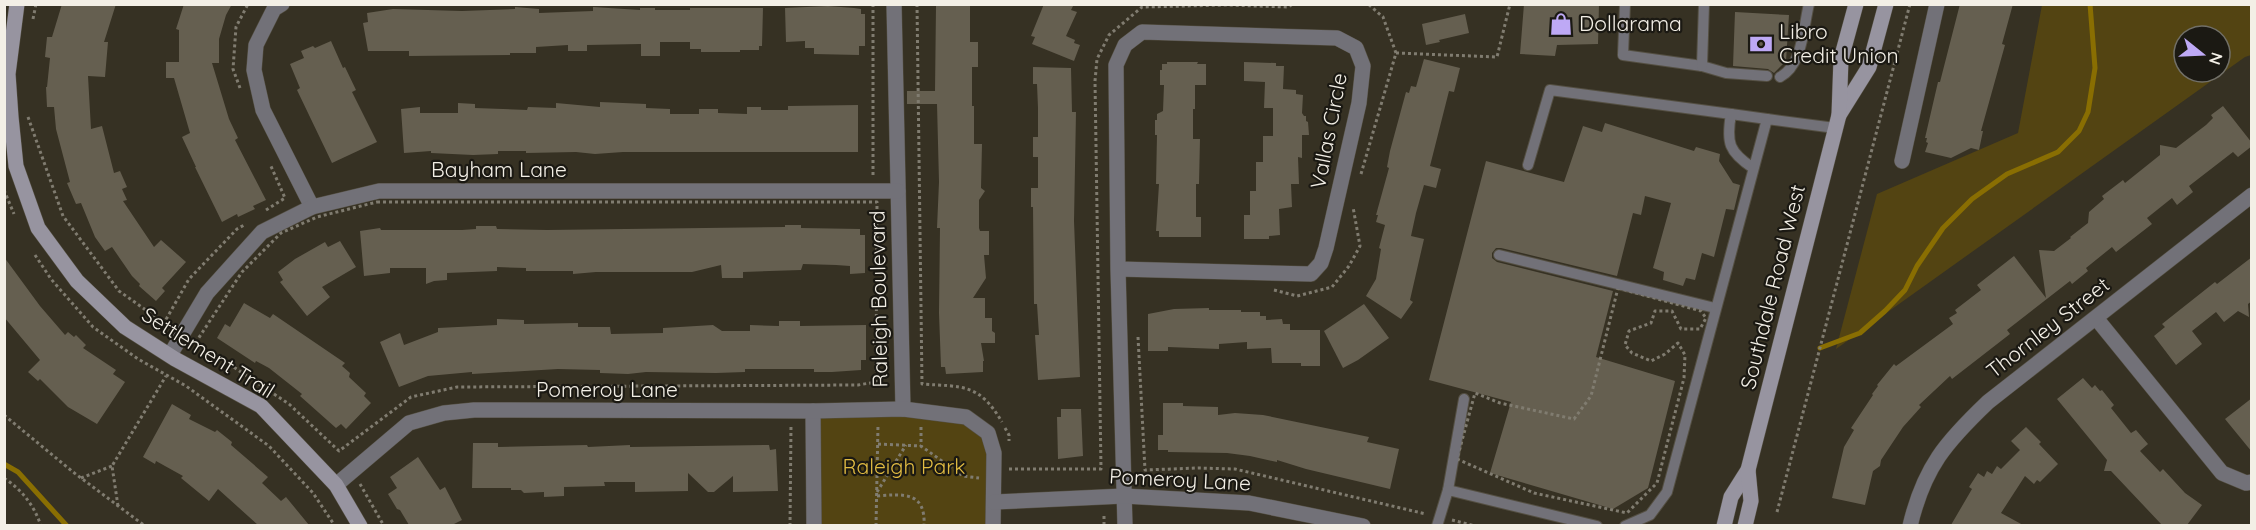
<svg xmlns="http://www.w3.org/2000/svg" width="2256" height="530" viewBox="0 0 2256 530" font-family="Quicksand,sans-serif">
<style>
.green{fill:#534412;fill-rule:evenodd}
.lines{fill:none;stroke-linecap:round;stroke-linejoin:round}
.stream{stroke:#896e02;stroke-width:5}
.building{fill:#655f50}
.lane-casing{stroke:#544f42;stroke-width:12}
.street-casing{stroke:#544f42;stroke-width:16}
.secondary-casing{stroke:#544f42;stroke-width:16}
.path{stroke:#807c70;stroke-width:3;stroke-dasharray:3 3;stroke-linecap:butt}
.lane{stroke:#727178;stroke-width:10}
.street{stroke:#727178;stroke-width:15}
.secondary{stroke:#9794a0;stroke-width:15}
.labels{text-anchor:middle;stroke-width:4.5;stroke-linejoin:round;paint-order:stroke}
.poi-label{font-size:21px;fill:#f3efe6;stroke:#1b1913;text-anchor:start}
.street-label{font-size:21px;fill:#f3efe6;stroke:#1b1913}
.park-label{font-size:21px;fill:#e2bc42;stroke:#1b1913}
</style>
<rect width="100%" height="100%" fill="#363123"/>
<g class="green">
<path d="M2042,5H2251V55L2245,57L1836,349L1877,194L2018,133ZM2184,36H2220V72H2184Z"/>
<path d="M813,411L966,417L988,433L993,525H814Z"/>
</g>
<g class="lines">
<g class="stream">
<path d="M1820,348L1860,333L1885,311L1905,290L1917,266L1943,228L1972,199L2007,174L2058,152L2079,131L2088,112L2095,68L2090,4"/>
<path d="M4,464L18,472L67,526"/>
</g>
</g>
<g class="building">
<path d="M62,4H116L104,42H108L105,77L88,76L91,129L102,126L114,173L120,171L127,187L122,189L127,200L123,201L154,247L161,240L186,262L162,288L165,291L156,301L139,286L140,284L132,276L112,247L105,251L95,237L81,203L76,204L67,183L70,182L56,129L54,107H47L46,87H47L50,58L45,57L47,37H52Z"/>
<path d="M184,4H232L226,15L219,39V63H212L229,119L238,138L235,140L266,200L253,206L255,209L238,217L237,214L222,222L195,167H196L182,137L190,133L174,78H166V62H179V30L176,29Z"/>
<path d="M1044,4H1074L1071,10L1077,12L1066,36L1075,40L1074,43L1080,45L1074,61L1032,44L1035,37L1031,36Z"/>
<path d="M1524,4H1599L1598,44L1557,45L1555,56L1520,54Z"/>
<path d="M1960,4H2013L2002,44L2005,45L1981,131H1983L1979,150L1971,148L1951,158L1925,152L1928,143L1926,142L1927,138H1925L1938,82H1940Z"/>
<path d="M828,6L854,8L861,9V14H865V46H859V55L814,54V48H805V41L786,42L785,8Z"/>
<path d="M936,6H970V42H978V67H972V106H974V144H982L981,188L985,191L979,200V228L980,231H989V255H984L986,278L973,298H985V318H992V331L995,333V343H981L984,361H983V372L946,374L945,367H941L939,313L940,228H937L939,182L937,104H907V91H935Z"/>
<path d="M515,7L539,9V13L593,11V7L640,10V8H655V10H690V8H763L762,46H759V50H740V52H701V49H690V42H660V56H641V44L587,45V51H568V45L536,47V53H510V55L409,56V51H368L363,23L368,22L367,13L393,9L462,11L515,9Z"/>
<path d="M1735,12L1789,15L1786,61L1774,73L1768,69L1733,66Z"/>
<path d="M1465,14L1469,33L1439,40L1440,42L1426,45L1422,24Z"/>
<path d="M331,41L343,68L345,67L356,90L352,92L377,142L332,163L297,90L300,88L290,64L304,58L301,51L313,46L315,48Z"/>
<path d="M1424,59L1460,68L1454,92L1449,91L1430,166L1441,169L1436,188L1424,185L1416,213L1411,236L1424,239L1410,300L1413,302L1401,319L1366,296L1376,279L1381,249L1379,248L1385,225L1376,222L1378,215H1376L1389,168L1387,167L1390,151L1406,92L1409,93L1411,86L1416,87Z"/>
<path d="M1167,62H1198L1197,64H1206V85H1195V109H1193V139H1200L1199,184H1196V217H1201V237H1159V231H1156L1159,184H1156L1157,135H1155V120H1157V114L1163,111L1164,85H1160V70H1162V64H1167Z"/>
<path d="M1244,62L1276,63V66H1284L1283,89L1296,90V94L1303,95L1302,113L1304,116H1306V121L1308,122L1309,135H1302V158L1298,157L1299,184H1291L1292,207L1279,209L1280,235L1269,236V239H1244V215H1250V191H1256V162H1263V136H1273V108H1264L1265,82L1244,81Z"/>
<path d="M1033,67L1071,68L1072,112H1076L1074,221L1080,377L1038,380L1035,335H1039L1037,304H1034L1033,207H1031V188H1038V157H1033V137H1038V108L1037,84H1033Z"/>
<path d="M600,102L646,104V108L670,109V114H699V109H718V113L747,114V107H761V110H788V106L858,105V152H623L595,154L576,152L526,153V151H498V154L473,155L431,153V151L404,153L401,109L420,107V113H458V103L475,104V108L527,110L528,107L556,108V103L600,107Z"/>
<path d="M2223,106L2252,143V146L2238,157L2233,152L2189,186L2193,192L2177,205L2172,198L2147,218L2152,224L2116,252L2112,247L2086,268L2088,271L2072,284L2070,281L2007,330L2010,334L1952,379L1950,376L1919,405L1921,407L1903,427L1881,460L1880,466L1873,471L1865,505L1832,498L1844,447L1854,430L1851,428L1873,395L1872,394L1878,386L1877,385L1894,364L1896,366L1953,324L1949,318L1957,313L1955,310L1981,290L1977,285L2014,256L2046,298L2039,250L2054,251L2071,238L2070,237L2088,223L2089,212L2104,199L2102,196L2123,180L2125,183L2160,155V145L2176,148L2206,125L2213,118L2211,115Z"/>
<path d="M1605,123L1694,151L1696,147L1720,154L1719,161L1733,183L1740,185L1734,210L1726,209L1714,257L1702,253L1695,280L1686,278L1683,286L1663,280L1664,272L1653,268L1671,203L1645,196L1641,215L1633,213L1617,276L1501,248H1496L1492,253V258L1497,262L1613,291L1596,357L1675,381L1648,488L1613,509L1490,473L1511,402L1429,380L1486,161L1564,182L1583,126L1602,132Z"/>
<path d="M785,225H801V228L860,229V235H865V273L850,274V266L836,265L803,264L801,270L743,272V278H722L721,265L692,272H596L573,274V271H526V268L497,267V271L447,273V280L434,281L426,284V268H390V273L364,276L360,231L380,228L381,230H462L476,229V226H496L497,229L547,230L785,227Z"/>
<path d="M340,241L356,267L322,287L330,297L307,316L280,282L283,280L278,272L295,259L325,242L328,247Z"/>
<path d="M4,257L40,306L65,335L68,332L74,337L76,335L86,345L83,348L116,370L113,374L125,382L97,424L68,407L40,379L38,381L28,372L40,360L4,317Z"/>
<path d="M2252,257V301L2248,304L2249,317L2238,311L2224,322L2216,312L2192,331L2202,344L2176,365L2154,336L2165,327L2162,324L2215,282L2217,284Z"/>
<path d="M244,303L270,318L273,314L345,363L342,366L350,373L349,377L366,393L364,396L371,403L346,429L341,424L336,428L300,396L302,394L269,368L256,361L255,363L217,338L225,324L230,327Z"/>
<path d="M1364,304L1389,338L1358,360L1343,368L1324,331Z"/>
<path d="M1209,308V310H1241V312H1260V316H1266V320L1282,319L1283,324H1290V330H1320V366H1301V363H1272L1271,348L1247,349V342L1219,344V349L1168,347V351H1148V314L1174,309Z"/>
<path d="M497,319L524,320V324L578,323V327H610L611,334L663,333V328L713,325L722,331H750V325L779,326V321H800V326L866,325V360H861V370L832,372H814V369H745V372L716,373L646,372L628,374L600,373V370L558,369L472,374V372L428,376L399,387L380,342L400,333L404,345L438,332V328L497,325Z"/>
<path d="M2083,378L2092,388L2095,385L2100,391L2102,390L2114,405L2111,408L2131,433L2136,430L2148,444L2140,451L2160,472L2163,469L2185,493L2202,505L2187,525H2162L2111,471H2104L2107,460L2057,399Z"/>
<path d="M2252,398V452L2225,419Z"/>
<path d="M1163,403H1183V406L1218,407V415L1235,413L1263,415L1369,437L1367,442L1399,449L1390,489L1306,469L1277,460V462L1250,456L1227,453L1168,452V450H1158V435H1163Z"/>
<path d="M172,404L191,415L189,419L215,432L217,430L232,442L231,445L268,477L262,483L281,501L286,497L309,525H258L218,489L209,501L181,478L183,476L156,461L155,464L143,457Z"/>
<path d="M1061,409H1081L1083,456L1058,459L1057,417H1061Z"/>
<path d="M2026,427L2041,442L2039,444L2058,464L2040,482L2037,480L2034,484L2025,476L2001,513L2023,525H1951L1972,489L1969,487L1978,473L1984,477L1987,471L1992,474L1997,466L2001,469L2020,450L2011,441Z"/>
<path d="M473,443H498V447L587,445L588,447L630,445V447L769,445L770,450L776,449L778,491L733,492V476L714,492H708L688,473V491L635,492V482H604L605,486L564,487V496L544,497V492L524,493L521,490H511V488H472Z"/>
<path d="M418,457L440,490L445,487L462,520L452,525H409L400,510L397,509L388,494L397,488L390,477Z"/>
</g>
<g class="lines">
<g class="lane-casing">
<g id="lane">
<path d="M1625,4L1623,55L1702,66L1726,73L1767,76"/>
<path d="M1702,66L1704,4"/>
<path d="M1780,77C1803,65 1803,28 1809,4"/>
<path d="M1528,165L1550,90L1731,114"/>
<path d="M1753,168C1729,152 1726,143 1731,114L1767,119"/>
<path d="M1499,255L1715,308"/>
<path d="M1448,490L1464,399"/>
<path d="M1437,526L1448,490L1597,526"/>
<path d="M1625,526L1650,515L1667,492L1767,119L1835,128"/>
</g>
</g>
<g class="street-casing">
<g id="street">
<path d="M282,4L274,9L256,45L254,70L263,110L312,207"/>
<path d="M894,4L903,409"/>
<path d="M1902,161L1937,4"/>
<path d="M1118,269L1311,274L1321,263L1326,248L1359,103L1363,66L1356,48L1337,38L1142,32L1125,45L1116,65L1118,269L1125,526"/>
<path d="M2096,318L2222,473L2246,483L2252,482"/>
<path d="M170,355L207,293L262,232L312,207L379,191H898"/>
<path d="M813,411L814,526"/>
<path d="M336,485L409,423L444,413L474,410L813,411L903,409L966,417L988,433L994,453L993,526"/>
<path d="M994,502L1124,496L1249,503L1363,526"/>
<path d="M1910,526C1924,467 1946,442 1988,402L2252,195"/>
</g>
</g>
<g class="secondary-casing">
<g id="secondary">
<path d="M17,4L8,74L11,117L16,166L38,228L77,281L125,327L175,359L261,406L336,485L360,526"/>
<path d="M1839,115L1869,67L1886,4"/>
<path d="M1724,526L1731,497L1748,470L1839,115L1841,59L1856,4"/>
<path d="M1745,526L1751,501L1748,470"/>
</g>
</g>
<g class="path">
<path d="M873,4V176"/>
<path d="M917,4L922,384C963,387 979,383 1002,422"/>
<path d="M33,19L36,4"/>
<path d="M1396,53L1497,57L1510,4"/>
<path d="M240,88L233,69L236,27L248,4"/>
<path d="M28,117L63,216L119,291L164,323L189,279L237,229L246,224"/>
<path d="M1361,174L1396,53L1383,17L1368,4"/>
<path d="M4,190L14,214"/>
<path d="M377,202H877L876,382L858,385L457,387L411,397L339,451L289,404L196,342L242,272L281,233L317,217Z"/>
<path d="M266,210L285,198L270,164"/>
<path d="M35,255L51,279L93,327L138,359L186,386L269,446L313,493L335,526"/>
<path d="M1618,288L1701,311L1706,318L1700,329H1681L1672,311H1655L1651,323L1629,331L1625,345L1632,353L1651,361L1665,354L1678,343L1685,355L1684,378L1657,483L1627,513L1534,493L1457,459L1475,393L1500,403L1574,419L1591,396Z"/>
<path d="M1274,290L1297,296L1332,287L1349,266L1360,246L1353,207"/>
<path d="M1138,337L1145,470L1198,468L1235,469L1426,514"/>
<path d="M4,415L73,472L145,526"/>
<path d="M921,427V446L963,476L979,478"/>
<path d="M1005,428L1009,435V441"/>
<path d="M878,444L921,446"/>
<path d="M1009,469H1101L1095,81L1097,59L1109,35L1142,7L1227,5L1288,7L1293,4"/>
<path d="M4,478C22,490 34,505 41,526"/>
<path d="M81,478L112,466"/>
<path d="M360,484L384,526"/>
<path d="M877,492L906,445"/>
<path d="M877,496C903,494 926,491 924,526"/>
<path d="M118,506L112,466L166,376"/>
<path d="M1777,512L1910,4"/>
<path d="M1104,516V526"/>
<path d="M1452,520L1475,526"/>
<path d="M790,526L791,425"/>
<path d="M876,526L878,425"/>
</g>
<use href="#lane" class="lane"/>
<use href="#street" class="street"/>
<use href="#secondary" class="secondary"/>
</g>
<defs>
<g id="shop-bare" transform="scale(1.8)"><path d="M-5-2.5h2.3a2.7 3.5 0 0 1 5.4 0H5L5.5 6h-11ZM-1.5-2.5h3a1.5 2.3 0 0 0-3 0Z" fill="#bea9f5" stroke="#1b1913" stroke-width="2.5" paint-order="stroke"/></g>
<g id="bank-bare" transform="scale(1.8)"><path d="M-6-4H6V4H-6ZM0-2.3a2.3 2.3 0 1 0 0 4.6a2.3 2.3 0 1 0 0-4.6Z" fill="#bea9f5" stroke="#1b1913" stroke-width="2.5" paint-order="stroke"/></g>
</defs>
<g fill-rule="evenodd">
<use href="#shop-bare" x="1561" y="24"/>
<use href="#bank-bare" x="1761" y="44"/>
</g>
<g class="labels">
<g class="poi-label">
<text x="1579" y="31">Dollarama</text>
<text x="1779" y="39">Libro<tspan x="1779" dy="24">Credit Union</tspan></text>
</g>
<g class="street-label">
<text transform="translate(1329 131) rotate(-79)" y="7">Vallas Circle</text>
<text x="499" y="177">Bayham Lane</text>
<text transform="translate(1773 287) rotate(-76)" y="7">Southdale Road West</text>
<text transform="translate(879 299) rotate(-91)" y="7">Raleigh Boulevard</text>
<text transform="translate(2048 328) rotate(-38)" y="7">Thornley Street</text>
<text transform="translate(208 353) rotate(32)" y="7">Settlement Trail</text>
<text x="607" y="397">Pomeroy Lane</text>
<text transform="translate(1180 480) rotate(3)" y="7">Pomeroy Lane</text>
</g>
<g class="park-label">
<text x="904" y="474">Raleigh Park</text>
</g>
</g>
<rect width="2256" height="530" fill="none" stroke="#f3efe6" stroke-width="12"/>
<g transform="translate(2202 54) rotate(108)"><circle r="28" fill="#1b1913" stroke="#716f67" stroke-width="1.5"/>
<path d="M0-4.5L10 22L0 15L-10 22Z" fill="#bea9f5"/>
<text y="-9" font-size="16" font-weight="bold" text-anchor="middle" fill="#f3efe6">N</text>
</g>
</svg>
